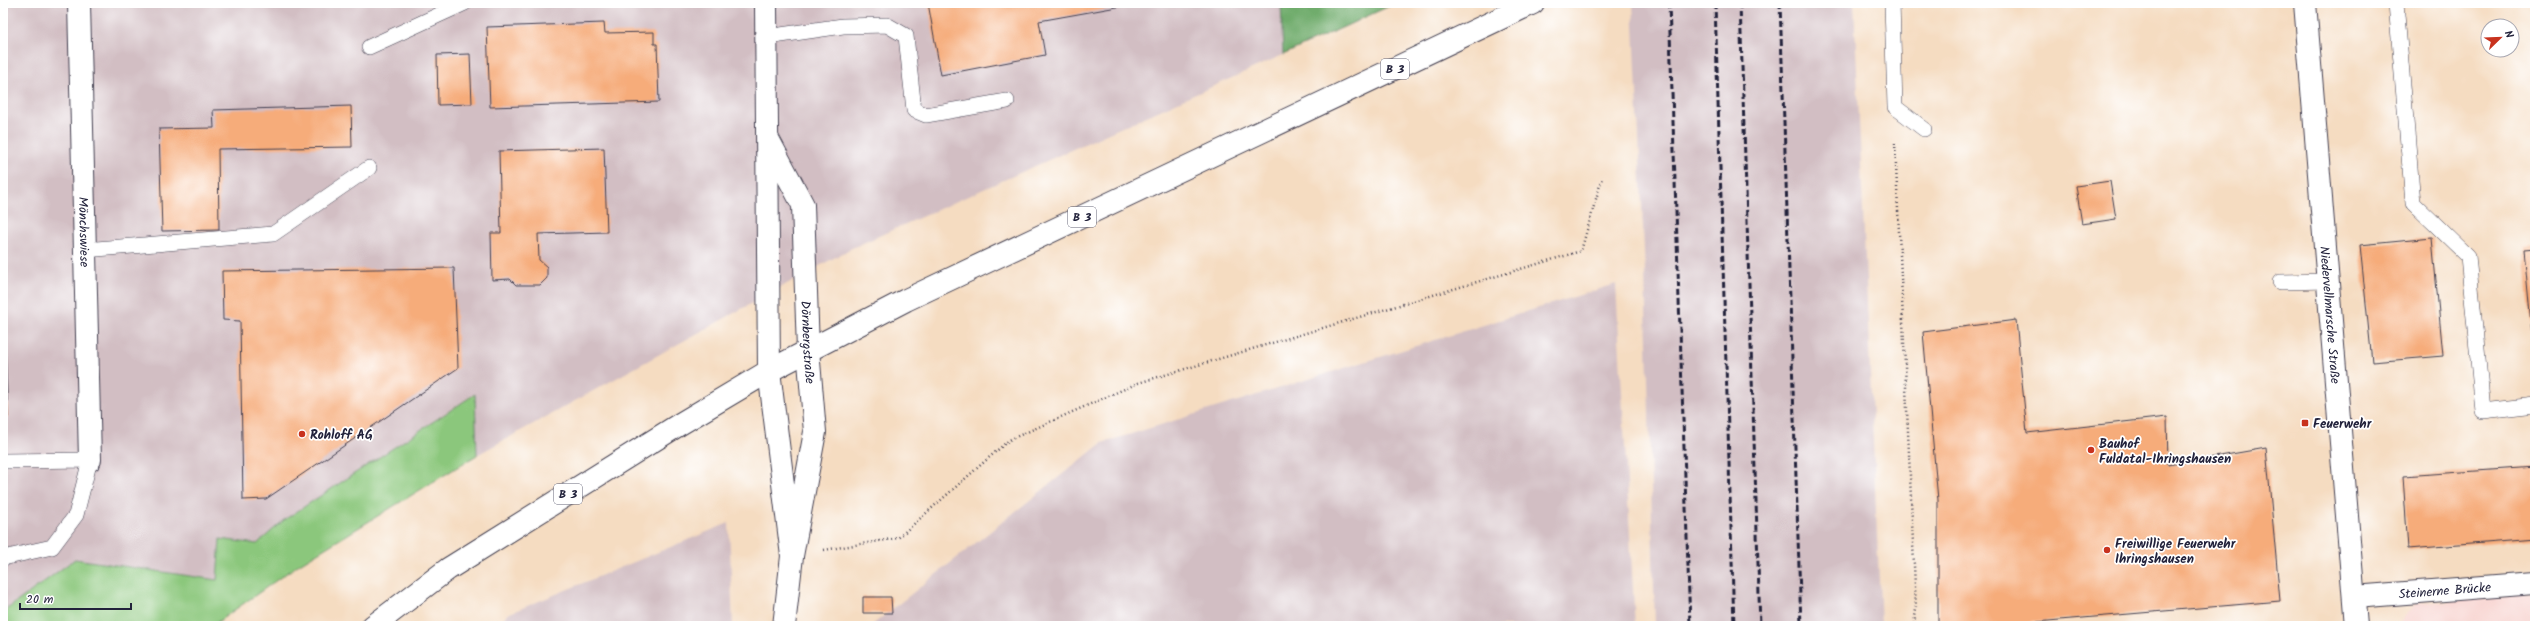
<svg xmlns="http://www.w3.org/2000/svg" width="2538" height="629" viewBox="0 0 2538 629" font-family="Kalam,sans-serif">
<style>
.built{fill:#f7d0cc}
.industrial{fill:#d2bec3}
.green{fill:#8bc77c;stroke:#56745c}
.forest{fill:#70ac6c;stroke:#496754}
.building{fill:#f6ac7a}
.lines{fill:none;stroke-linecap:round;stroke-linejoin:round}
.service-casing{stroke:#423e4f;stroke-width:16}
.minor-casing{stroke:#423e4f;stroke-width:24}
.tertiary-casing{stroke:#423e4f;stroke-width:24}
.primary-casing{stroke:#423e4f;stroke-width:24}
.path{stroke:#423e4f;stroke-width:2.5;stroke-dasharray:1 3;stroke-linecap:butt}
.service{stroke:#fff;stroke-width:15}
.minor{stroke:#fff;stroke-width:22}
.tertiary{stroke:#fff;stroke-width:22}
.primary{stroke:#fff;stroke-width:22}
.rail{stroke:#22223b;stroke-width:3;stroke-dasharray:6 3;stroke-linecap:butt}
.poi-dot{fill:#c8321e;stroke:#fff;stroke-width:1.5}
.labels{text-anchor:middle;stroke-width:3.5;stroke-linejoin:round;paint-order:stroke}
.shield{fill:#fff;stroke:#646476;stroke-width:1}
.shield-label{font-size:12px;font-weight:bold;fill:#22223b}
.street-label{font-size:13px;fill:#22223b;stroke:#fff}
.poi-label{font-size:13px;font-weight:bold;fill:#22223b;stroke:#fff;text-anchor:start}
</style>
<rect width="100%" height="100%" fill="#fff"/>
<filter id="ink" filterUnits="userSpaceOnUse"><feTurbulence type="fractalNoise" baseFrequency=".025" numOctaves="2"/><feDisplacementMap in="SourceGraphic" scale="8" xChannelSelector="R" yChannelSelector="G"/><feConvolveMatrix kernelMatrix="1 2 1 2 8 2 1 2 1" color-interpolation-filters="sRGB"/></filter>
<filter id="wash" filterUnits="userSpaceOnUse"><feTurbulence type="fractalNoise" baseFrequency=".012" numOctaves="4" result="noise"/><feDisplacementMap in="SourceGraphic" scale="16" xChannelSelector="R" yChannelSelector="G"/><feGaussianBlur stdDeviation="0.9" result="paint"/><feColorMatrix in="noise" values="0 0 0 0 0 0 0 0 0 0 0 0 0 0 0 0 0 1.4 0 .05"/><feComposite in="paint" operator="in"/></filter>
<g filter="url(#wash)">
<rect width="100%" height="100%" fill="#f5dcc1"/>
<path class="built" d="M2535,593V626H2398L2414,604Z"/>
<g class="industrial">
<path d="M3,3H1281L1283,55L852,248L477,455L474,394L284,520L257,544L220,539L218,580L75,559L3,612Z"/>
<path d="M1633,3H1854L1881,626H1655L1645,273Z"/>
<path d="M1616,284L1635,626H871L1102,443Z"/>
<path d="M729,523L733,626H493L510,613Z"/>
</g>
<path class="green" d="M475,394L477,455L298,565L212,626H3V612L75,559L217,580L220,539L257,544L284,520Z"/>
<path class="forest" d="M1281,3H1396L1283,55Z"/>
<g id="blocks">
<g class="building">
<path d="M928,3H1134V4L1039,21L1045,55L941,75Z"/>
<path d="M604,23L605,33L654,32V44H657L659,102L490,107L487,27Z"/>
<path d="M470,54L472,104L438,105L437,55Z"/>
<path d="M351,106L352,147L218,149L219,230L162,231L159,129L214,128L213,110Z"/>
<path d="M604,148L607,232L538,234L539,260L547,267V278L540,285H516L510,279L492,280L491,233H501L499,151Z"/>
<path d="M2110,181L2116,219L2082,224L2076,186Z"/>
<path d="M2432,238L2443,356L2372,362L2360,245Z"/>
<path d="M2535,248V358H2534L2524,249Z"/>
<path d="M454,268L458,368L266,499L243,500L240,321L223,320L222,271Z"/>
<path d="M2016,320L2027,433L2167,417L2168,465L2266,448L2280,601L2025,623L2026,626H1938V500L1923,332Z"/>
<path d="M3,342H5L8,417H3Z"/>
<path d="M2535,467V539L2408,549L2403,476Z"/>
<path d="M863,597H891L892,613H863Z"/>
</g>
</g>
</g>
<g filter="url(#ink)">
<use href="#blocks" fill-opacity="0" stroke="#423e4f" stroke-width="1"/>
<g class="lines">
<g class="service-casing">
<g id="service">
<path d="M1892,3L1895,107L1924,129"/>
<path d="M2396,3L2413,203L2468,256L2483,411L2535,405"/>
<path d="M767,37L843,26L887,25L906,36L914,110L926,115L1007,101"/>
<path d="M369,47L465,3"/>
<path d="M85,250L273,234L369,168"/>
<path d="M2280,282L2328,281"/>
<path d="M3,461L90,460L76,515L52,547L3,558"/>
</g>
</g>
<g class="minor-casing">
<g id="minor">
<path id="s1" d="M79,3L90,460"/>
<path d="M766,3L769,371L792,556"/>
<path id="s2" d="M768,139L803,205L808,350L815,432L792,556L784,626"/>
<path id="s3" d="M2354,597L2535,583"/>
</g>
</g>
<g class="tertiary-casing">
<g id="tertiary">
<path id="s4" d="M2305,3L2356,626"/>
</g>
</g>
<g class="primary-casing">
<path id="primary" d="M373,626L448,569L680,424L769,371L906,300L1533,3"/>
</g>
<g class="path">
<path d="M1895,143L1916,609L1914,626"/>
<path d="M824,550L898,538L1009,440L1138,383L1581,251L1602,178"/>
</g>
<use href="#service" class="service"/>
<use href="#minor" class="minor"/>
<use href="#tertiary" class="tertiary"/>
<use href="#primary" class="primary"/>
<g class="rail">
<path d="M1669,3L1690,626"/>
<path d="M1715,3L1734,626"/>
<path d="M1740,3L1760,626"/>
<path d="M1780,3L1801,626"/>
</g>
</g>
</g>
<g class="poi-dot">
<rect x="2301" y="419" width="8" height="8" rx="2"/>
<circle cx="302" cy="434" r="4"/>
<circle cx="2091" cy="450" r="4"/>
<circle cx="2107" cy="550" r="4"/>
</g>
<g class="labels">
<g class="shield">
<rect x="1381" y="59" width="28" height="20" rx="3"/>
<rect x="1068" y="207" width="28" height="20" rx="3"/>
<rect x="554" y="484" width="28" height="20" rx="3"/>
</g>
<g class="shield-label">
<text x="1395" y="73">B 3</text>
<text x="1082" y="221">B 3</text>
<text x="568" y="498">B 3</text>
</g>
<g class="street-label">
<text dy="5" stroke="none"><textPath href="#s1" startOffset="229">Mönchswiese</textPath></text>
<text dy="5" stroke="none"><textPath href="#s4" startOffset="313">Niedervellmarsche Straße</textPath></text>
<text dy="5" stroke="none"><textPath href="#s2" startOffset="212">Dörnbergstraße</textPath></text>
<text dy="5" stroke="none"><textPath href="#s3" startOffset="91">Steinerne Brücke</textPath></text>
</g>
<g class="poi-label">
<text x="2313" y="428">Feuerwehr</text>
<text x="310" y="439">Rohloff AG</text>
<text x="2099" y="448">Bauhof<tspan x="2099" dy="15">Fuldatal-Ihringshausen</tspan></text>
<text x="2115" y="548">Freiwillige Feuerwehr<tspan x="2115" dy="15">Ihringshausen</tspan></text>
</g>
</g>
<rect width="2538" height="629" fill="none" stroke="#fff" stroke-width="16"/>
<g transform="translate(2500 38) rotate(67)"><circle r="19" fill="#ffffff" stroke="#a7a7b1"/>
<path d="M0-3L7 15L0 10L-7 15Z" fill="#c8321e"/>
<text y="-6" font-size="11" font-weight="bold" text-anchor="middle" fill="#22223b">N</text>
</g>
<path d="M20 603v6h111v-6" fill="none" stroke="#22223b" stroke-width="2"/>
<text x="26" y="603" font-size="12" fill="#22223b" stroke="#ffffff" stroke-width="3" paint-order="stroke">20 m</text>
</svg>
